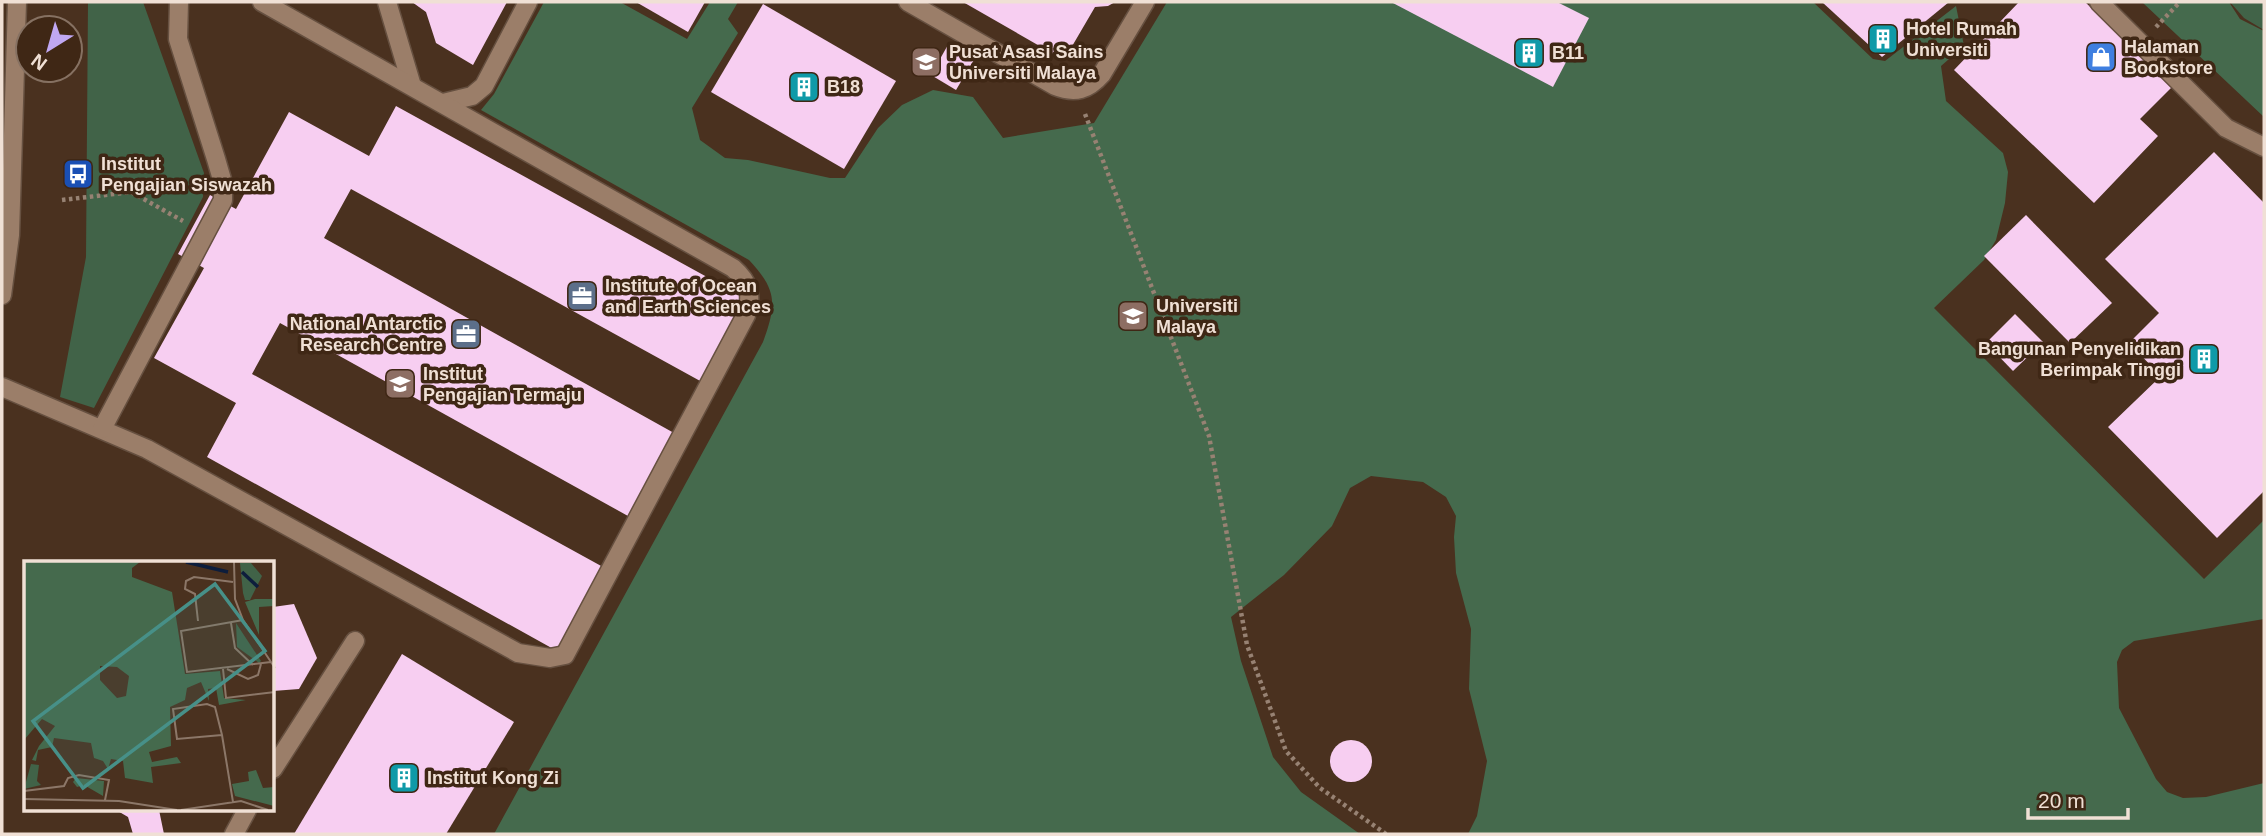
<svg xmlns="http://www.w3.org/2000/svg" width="2266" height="836" viewBox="0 0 2266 836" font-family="Arial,sans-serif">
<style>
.green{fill:#416348}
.forest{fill:#456a4d}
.building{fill:#f7cef1}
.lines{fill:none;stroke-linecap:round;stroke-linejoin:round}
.minor-casing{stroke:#665040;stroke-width:21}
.path{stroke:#978273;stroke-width:4.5;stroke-dasharray:3.5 3.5;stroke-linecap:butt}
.minor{stroke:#9b7e69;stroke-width:18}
.labels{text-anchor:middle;stroke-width:7;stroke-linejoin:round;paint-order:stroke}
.poi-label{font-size:18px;font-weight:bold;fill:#f0e0d5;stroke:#3f2715;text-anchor:start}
.inset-river{fill:none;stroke:#0d1d3c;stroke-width:3.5}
.inset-road{fill:none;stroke:#8c7768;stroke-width:2}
.view{fill:#479088;fill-opacity:0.15;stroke:#479088;stroke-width:3.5}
.inset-edge{fill:none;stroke:#f0e0d5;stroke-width:3.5}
</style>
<rect width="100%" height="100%" fill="#4a311f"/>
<g class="green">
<path d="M88,2H143L204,173L203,197L94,408L60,397L86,257Z"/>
<path d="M2230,2H2264V30L2244,18Z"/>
</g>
<g class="forest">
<path d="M544,2H620L687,39L710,2H738L728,19L738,33L692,108L700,140L725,158L748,160L830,178H845L878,128L902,105L933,90L973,97L1003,138L1094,123L1167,2H1813L1873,59L1885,61L1956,6L1964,46L1941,66L1946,101L2003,153L2008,172L2005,203L1996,240L1984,260L1934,308L2204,579L2264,520V619L2134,641L2122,650L2117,662L2119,708L2156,779L2167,792L2183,798L2206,797L2264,783V834H1468L1477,816L1487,761L1469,689L1471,629L1456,573L1454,537L1456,516L1446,497L1423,482L1371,476L1350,488L1332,526L1284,575L1231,617L1241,661L1273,757L1301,792L1360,834H494L763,342C777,304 777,290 749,260L481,110L494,94Z"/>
<path d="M2142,2H2229L2240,19L2264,31V117Z"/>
</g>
<g class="building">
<path d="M412,2H507L473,65L436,43L426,12Z"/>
<path d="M636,2H705L688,32Z"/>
<path d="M963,2H1115L1108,6L1095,7L1064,60Z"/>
<path d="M1391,2H1557L1589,18L1553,87Z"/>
<path d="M1822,2H1949L1882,57Z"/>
<path d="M2019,2H2085L2173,86L2140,119L2158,136L2094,203L1954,70Z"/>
<path d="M763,4L896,81L844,169L711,92Z"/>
<path d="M949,43L975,58L956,90L931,75Z"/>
<path d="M396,106L747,299L702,382L351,189L324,238L674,433L628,516L280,323L252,374L603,567L557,651L207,457L236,403L154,358L204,268L178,254L210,195L236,209L289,112L369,156Z"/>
<path d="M2214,152L2264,203V491L2217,538L2108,427L2161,376L2129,343L2159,313L2105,259Z"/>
<path d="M2026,215L2112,303L2070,343L1984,256Z"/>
<path d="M2015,314L2043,342L2013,371L1986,343Z"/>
<path d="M294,604L317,658L299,689L273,691V607Z"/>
<path d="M402,654L514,722L446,834H294Z"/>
<circle cx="1351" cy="761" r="21"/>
<path d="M116,810H159L164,834H133L128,817Z"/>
</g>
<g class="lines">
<g class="minor-casing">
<g id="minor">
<path d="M387,2L412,86"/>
<path d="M908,2L1055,86C1075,94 1088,90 1102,74L1145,2"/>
<path d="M2099,2L2226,128L2264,147"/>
<path d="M443,103L472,96L484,86L528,2"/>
<path d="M2,295L10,235L17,2"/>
<path d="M2,387L147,449L518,653L550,658L565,655L746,315C753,295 749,282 733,268L262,2"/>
<path d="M102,429L223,200V183L216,159L178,39L179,2"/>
<path d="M273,769L355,641"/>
<path d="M234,834L247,810"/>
</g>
</g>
<g class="path">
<path d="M2156,27L2180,2"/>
<path d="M1085,114L1209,436L1247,645L1286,751L1320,788L1386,834"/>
<path d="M62,200L131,192L183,221"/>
</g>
<use href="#minor" class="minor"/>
</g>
<defs>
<g id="building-square" transform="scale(1.575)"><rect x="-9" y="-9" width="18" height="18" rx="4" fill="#0f9aa8" stroke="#3f2715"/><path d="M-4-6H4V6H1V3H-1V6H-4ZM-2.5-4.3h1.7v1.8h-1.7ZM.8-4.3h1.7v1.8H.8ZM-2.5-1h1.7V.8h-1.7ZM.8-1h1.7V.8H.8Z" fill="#fff"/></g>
<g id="shop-square" transform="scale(1.575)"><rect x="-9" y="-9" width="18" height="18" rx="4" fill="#3f7fe0" stroke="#3f2715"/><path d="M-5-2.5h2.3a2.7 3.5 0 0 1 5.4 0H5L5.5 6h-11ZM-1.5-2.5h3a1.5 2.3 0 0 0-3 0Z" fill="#fff"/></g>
<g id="university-square" transform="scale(1.575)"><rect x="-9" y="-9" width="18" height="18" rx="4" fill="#8d6e63" stroke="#3f2715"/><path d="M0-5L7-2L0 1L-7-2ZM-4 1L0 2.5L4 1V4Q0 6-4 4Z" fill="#fff"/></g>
<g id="bus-square" transform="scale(1.575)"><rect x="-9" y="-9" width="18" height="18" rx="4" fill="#1a4fb4" stroke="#3f2715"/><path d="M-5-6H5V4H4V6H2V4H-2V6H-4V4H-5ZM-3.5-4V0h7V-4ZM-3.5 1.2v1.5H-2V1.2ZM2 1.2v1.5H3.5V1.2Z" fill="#fff"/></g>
<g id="office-square" transform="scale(1.575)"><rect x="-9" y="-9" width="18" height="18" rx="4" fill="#5c6f8a" stroke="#3f2715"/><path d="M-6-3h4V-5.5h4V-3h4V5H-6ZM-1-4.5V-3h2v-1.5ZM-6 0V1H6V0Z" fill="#fff"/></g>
</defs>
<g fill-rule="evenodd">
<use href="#building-square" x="1883" y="39"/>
<use href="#building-square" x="1529" y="53"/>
<use href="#shop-square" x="2101" y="57"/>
<use href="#university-square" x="926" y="62"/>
<use href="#building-square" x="804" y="87"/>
<use href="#bus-square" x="78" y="174"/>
<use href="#office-square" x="582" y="296"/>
<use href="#university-square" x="1133" y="316"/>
<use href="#office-square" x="466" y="334"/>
<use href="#building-square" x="2204" y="359"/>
<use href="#university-square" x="400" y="384"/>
<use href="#building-square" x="404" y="778"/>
</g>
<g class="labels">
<g class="poi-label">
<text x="1906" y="35">Hotel Rumah<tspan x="1906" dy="21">Universiti</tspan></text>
<text x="2124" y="53">Halaman<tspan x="2124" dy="21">Bookstore</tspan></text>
<text x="949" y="58">Pusat Asasi Sains<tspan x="949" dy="21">Universiti Malaya</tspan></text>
<text x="1552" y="59">B11</text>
<text x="827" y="93">B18</text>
<text x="101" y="170">Institut<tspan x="101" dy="21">Pengajian Siswazah</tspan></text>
<text x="605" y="292">Institute of Ocean<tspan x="605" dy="21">and Earth Sciences</tspan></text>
<text x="1156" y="312">Universiti<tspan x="1156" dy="21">Malaya</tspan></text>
<text x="443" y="330" text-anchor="end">National Antarctic<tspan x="443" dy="21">Research Centre</tspan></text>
<text x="2181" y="355" text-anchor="end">Bangunan Penyelidikan<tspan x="2181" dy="21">Berimpak Tinggi</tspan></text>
<text x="423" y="380">Institut<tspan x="423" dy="21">Pengajian Termaju</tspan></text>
<text x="427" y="784">Institut Kong Zi</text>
</g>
</g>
<g transform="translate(24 561)">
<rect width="250" height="250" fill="#4a311f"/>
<path d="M216,2H227L238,15L226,39H221L219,32ZM212,62L237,100L235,102L213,86ZM7,203L15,204L13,220L17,224L0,228Z" fill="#416348"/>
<path d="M0,1H116L108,7V16L148,31L161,113L196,110L200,137L222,139L195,144L192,127L184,128L185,140L177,121L163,127L161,139L146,146L147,185L125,191L128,201L153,196L157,202L127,206L129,222L101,217L99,200L87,198L84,208L79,200L70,197L67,182L30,177L28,186L14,189L12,200L8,199L15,185L31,165L18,158L0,179ZM76,105L93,106L105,115L102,135L93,137L76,119ZM231,38H250V45L235,46V74L221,41ZM232,209L239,227L250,226V245L211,235L208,223L225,220L224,211ZM52,217L80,220L79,235L60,224L53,226L49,221Z" fill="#456a4d" fill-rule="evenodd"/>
<path class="inset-river" d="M162,1L204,11M218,11L234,26"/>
<path class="inset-road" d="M210,1L211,38L219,59L251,107M219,59L157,70L163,111L247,101M174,60L171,33L161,28L162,20L170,16L209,21M207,62L211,87L229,104M199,108L202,137L251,131M203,108L224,118L234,114L237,103M198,174L153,178L149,148L183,143L191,146L198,174L209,241M0,230L40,225L44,217L55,214L85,219L81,239M0,238L95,240L153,249M157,249L217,240L244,249"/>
<path class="view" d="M191,23L241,90L59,227L9,160Z"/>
<rect width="250" height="250" class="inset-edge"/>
</g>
<rect width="2266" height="836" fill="none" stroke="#f0e0d5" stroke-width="7"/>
<g transform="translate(49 49) rotate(217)"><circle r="33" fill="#3f2715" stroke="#867162" stroke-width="2"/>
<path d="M0-5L12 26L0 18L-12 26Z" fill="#c0a8f3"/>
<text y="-10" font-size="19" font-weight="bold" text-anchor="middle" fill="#f0e0d5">N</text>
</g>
<path d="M2028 808v10h100v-10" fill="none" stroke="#f0e0d5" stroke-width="3.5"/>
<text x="2038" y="808" font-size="21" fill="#f0e0d5" stroke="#3f2715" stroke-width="5" paint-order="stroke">20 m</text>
</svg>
